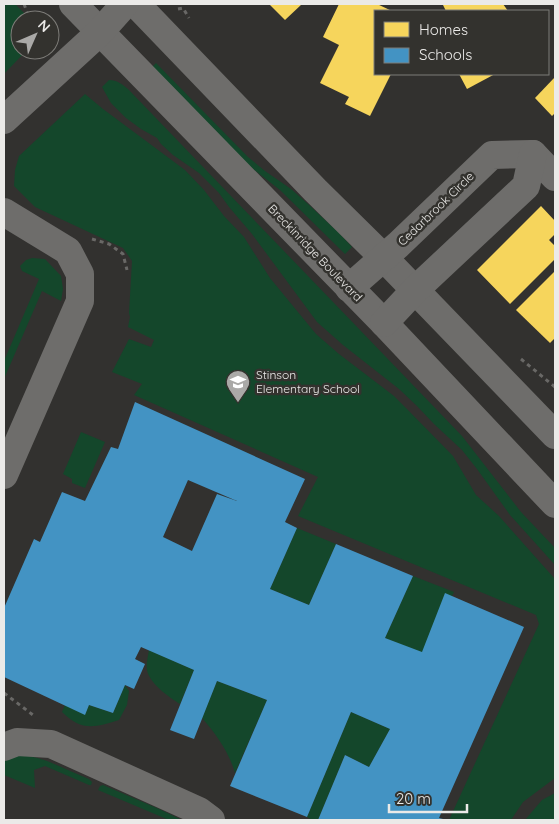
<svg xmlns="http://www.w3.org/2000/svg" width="559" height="824" viewBox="0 0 559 824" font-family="Quicksand,sans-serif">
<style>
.green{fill:#14472b}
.homes{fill:#f6d55c}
.schools{fill:#4393c3;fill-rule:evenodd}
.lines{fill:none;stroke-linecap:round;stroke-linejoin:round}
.path{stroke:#696866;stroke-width:3;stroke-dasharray:4 4;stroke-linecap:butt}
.minor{stroke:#6e6d6b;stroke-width:28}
.labels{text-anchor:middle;stroke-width:5;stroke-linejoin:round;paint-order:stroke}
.street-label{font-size:12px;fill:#ebeae8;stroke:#33322e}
.poi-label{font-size:12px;fill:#ebeae8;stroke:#33322e;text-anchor:start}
</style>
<rect width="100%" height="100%" fill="#32312f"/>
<g class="green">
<path d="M4,4H15L31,20H20V50H27L4,74Z"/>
<path d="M156,63L248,157L265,171L291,189L308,204L339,233L352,247L345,254L280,190L239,158L150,69Z"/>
<path d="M109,80C117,80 122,84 128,89L462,436L521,512L555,548V565L510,515L477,469L462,450L434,424L417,406L399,389L343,345L317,322L252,234L229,207L219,193L199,173L173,155L161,144L157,138L141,129L126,118L111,103L102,87Z"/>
<path d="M85,94L103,109L185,170L204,190L224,216L244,237L270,278L316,334L339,354L394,396L406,408L453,456L476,495L499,516L555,579V778L523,802L511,820H449L539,624L536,615L298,516L318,477L134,395L142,384L112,372L129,339L151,347L154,340L128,327L130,317L129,313L132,261L123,248L35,207L14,186L15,170L19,156Z"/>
<path d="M32,258L45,259L61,276L63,289L61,301L42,291L4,379V361L39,279L22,271L20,266L26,260Z"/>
<path d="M81,432L105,442L85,488L72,483V479L63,474Z"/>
<path d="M297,528L336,544L309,605L270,589Z"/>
<path d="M413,576L454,592L423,654L385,638Z"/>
<path d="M149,650L194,670L180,704C170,698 149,683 147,670C146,664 148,656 149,650Z"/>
<path d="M217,681L267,700L235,773C229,752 216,734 202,718Z"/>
<path d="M125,685L129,691L127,705L119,720C94,728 81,731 62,712L65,705L85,714L89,705L113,713Z"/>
<path d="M351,712L390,729L369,767L345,755L318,820H312L307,817Z"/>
<path d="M22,755C45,757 68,771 89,779L92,782L91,785H89L45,766L34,770L35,788L4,775V761L12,757Z"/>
<path d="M103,785L159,809L182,820H169L98,790L100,786Z"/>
<path d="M555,793V819L553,820H525L542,800Z"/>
</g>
<g class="homes">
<path d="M269,4H302L285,20Z"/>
<path d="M339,4H377L392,11H375V74H391L370,116L345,104L349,97L320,83L339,45L323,37Z"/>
<path d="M446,4H503L508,11H446L443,5Z"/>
<path d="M459,74H495L467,89Z"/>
<path d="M555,77V113L552,116L535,98Z"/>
<path d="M541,206L555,221V234L549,240L555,246V259L510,304L477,270Z"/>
<path d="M555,271V338L550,343L516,310Z"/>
</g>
<path class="schools" d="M135,402L305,479L285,522L297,528L270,589L309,605L336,544L413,576L385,638L422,652L445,593L524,627L439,818L443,819V820H318L345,755L369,767L390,729L351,712L307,817L230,786L267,700L217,681L194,739L170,730L194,670L141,647L135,659L145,664L134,689L125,685L113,713L89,705L85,715L4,677V608L34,539L40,542L62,492L85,501L111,447L118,449ZM188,480L237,501L217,494L192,551L163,537Z"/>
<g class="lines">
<g class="path">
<path d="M24,4L30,20"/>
<path d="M178,9L183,8L189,18"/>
<path d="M50,33L57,34"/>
<path d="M92,239L109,244L123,254L127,270"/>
<path d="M521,359L555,387"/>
<path d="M4,693L33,715"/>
</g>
<g class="minor">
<path d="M73,4L384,323L555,504"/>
<path d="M136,4L315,190L384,258L555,435"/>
<path d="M4,120L100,32L125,4"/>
<path d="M4,212L68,251L80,274V301L4,475"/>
<path d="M349,288L398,245L492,155L533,154L555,177"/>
<path d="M384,323L415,290L526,186L533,154"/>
<path d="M4,747L17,742L51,744L199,811L211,820"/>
</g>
</g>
<defs>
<g id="school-pin" transform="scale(1.25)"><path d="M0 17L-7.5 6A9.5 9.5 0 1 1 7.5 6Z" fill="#aaa9a7" stroke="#33322e"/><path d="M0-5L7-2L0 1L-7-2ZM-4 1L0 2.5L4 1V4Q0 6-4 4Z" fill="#fff"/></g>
</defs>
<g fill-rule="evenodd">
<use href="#school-pin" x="238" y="382"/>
</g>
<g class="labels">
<g class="street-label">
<text transform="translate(436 209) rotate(-44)" y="4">Cedarbrook Circle</text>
<text transform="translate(315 253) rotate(46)" y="4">Breckinridge Boulevard</text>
</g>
<g class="poi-label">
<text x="256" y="379">Stinson<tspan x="256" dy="14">Elementary School</tspan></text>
</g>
</g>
<rect width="559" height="824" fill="none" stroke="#ebeae8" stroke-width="10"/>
<rect x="374" y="10" width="175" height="65" fill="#33322e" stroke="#7d7c78"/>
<rect x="384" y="22" width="25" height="15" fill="#f6d55c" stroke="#7d7c78"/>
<text x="419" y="35" font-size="15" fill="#ebeae8">Homes</text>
<rect x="384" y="48" width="25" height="15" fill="#4393c3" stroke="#7d7c78"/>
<text x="419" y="60" font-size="15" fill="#ebeae8">Schools</text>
<g transform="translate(35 35) rotate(45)"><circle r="24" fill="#33322e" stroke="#7d7c78"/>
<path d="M0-4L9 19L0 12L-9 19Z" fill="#aaa9a7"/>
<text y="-8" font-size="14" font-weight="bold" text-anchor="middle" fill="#ebeae8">N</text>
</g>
<path d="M389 804v8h78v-8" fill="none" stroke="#ebeae8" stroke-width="2.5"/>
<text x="396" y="804" font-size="15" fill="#ebeae8" stroke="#33322e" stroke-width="4" paint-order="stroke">20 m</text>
</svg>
